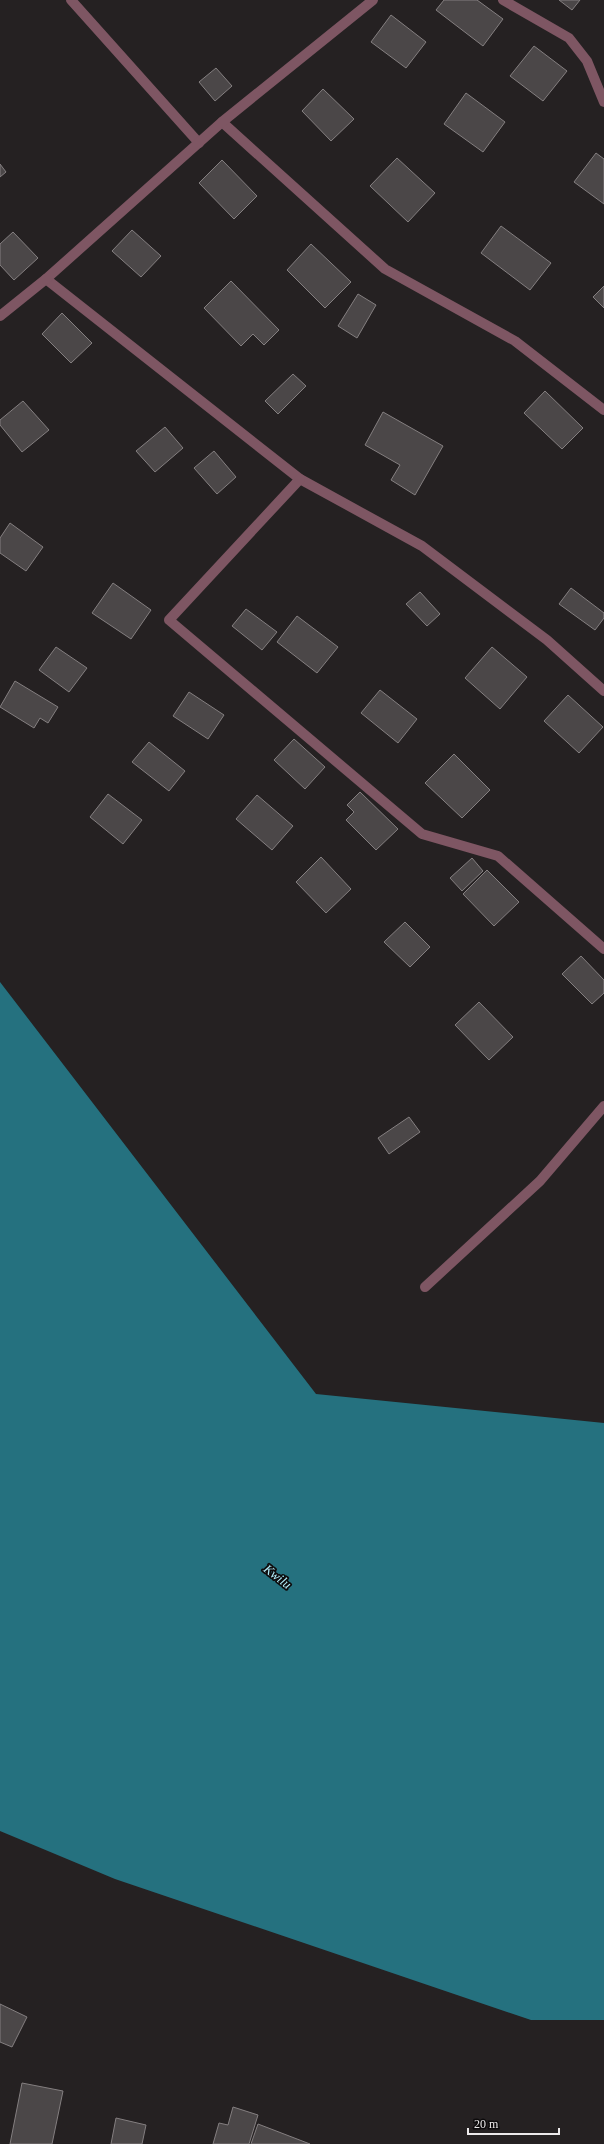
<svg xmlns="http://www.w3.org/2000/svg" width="604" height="2144" viewBox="0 0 604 2144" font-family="Georgia,serif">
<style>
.water{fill:#25717f}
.building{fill:#4b4748;stroke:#847f80}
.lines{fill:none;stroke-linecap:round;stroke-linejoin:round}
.street{stroke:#7e5663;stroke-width:10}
.labels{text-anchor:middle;stroke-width:3.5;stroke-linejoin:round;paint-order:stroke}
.water-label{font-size:13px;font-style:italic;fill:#b2edfa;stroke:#0d0b0c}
</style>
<rect width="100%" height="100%" fill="#252122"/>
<path class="water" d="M0,982L316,1394L604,1423V2020H531L115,1879L0,1831Z"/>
<g class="building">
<path d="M444,0H477L503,19L483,46L436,10Z"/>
<path d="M559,0H580L572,10Z"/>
<path d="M391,15L426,42L406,68L371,42Z"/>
<path d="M534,46L567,71L543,101L510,76Z"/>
<path d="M216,68L232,86L215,101L199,82Z"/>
<path d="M323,89L354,119L331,141L302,111Z"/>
<path d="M466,93L505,122L483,152L444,124Z"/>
<path d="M596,153L604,159V204L574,182Z"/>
<path d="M397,158L435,193L408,222L370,186Z"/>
<path d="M222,160L257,196L234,219L199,183Z"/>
<path d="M0,164L6,172L0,177Z"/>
<path d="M501,226L551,263L530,290L481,253Z"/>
<path d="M132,230L161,256L141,277L112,251Z"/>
<path d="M13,232L38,258L14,280L0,265V244Z"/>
<path d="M311,244L351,282L325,308L287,270Z"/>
<path d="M231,281L279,330L264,345L253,334L241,346L204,308Z"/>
<path d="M604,286V308L593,297Z"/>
<path d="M358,294L376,305L357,338L338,326Z"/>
<path d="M62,313L92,343L71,363L42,334Z"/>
<path d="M293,374L306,386L278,414L265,401Z"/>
<path d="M545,391L583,428L562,449L524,413Z"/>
<path d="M23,401L49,430L22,452L0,425V420Z"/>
<path d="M383,412L443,446L415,495L391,480L400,465L365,445Z"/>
<path d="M165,427L183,448L155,472L136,451Z"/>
<path d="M214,451L236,477L217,494L194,468Z"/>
<path d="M10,523L43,547L26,571L0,553V538Z"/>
<path d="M113,583L151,610L131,639L92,613Z"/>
<path d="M571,588L604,613V618L595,630L559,604Z"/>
<path d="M420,592L440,614L427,626L406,604Z"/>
<path d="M246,609L277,632L262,650L232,626Z"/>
<path d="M297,616L338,647L317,673L277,642Z"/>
<path d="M56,647L87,668L69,692L39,670Z"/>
<path d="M492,647L527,677L500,709L465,678Z"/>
<path d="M15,681L58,707L48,723L40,718L34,728L0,707Z"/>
<path d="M380,690L417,719L398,743L361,713Z"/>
<path d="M189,692L224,715L208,739L173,716Z"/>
<path d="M568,695L603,727L579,753L544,721Z"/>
<path d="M294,739L325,767L305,789L274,760Z"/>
<path d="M149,742L185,771L169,791L132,762Z"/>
<path d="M454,754L490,790L462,818L425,783Z"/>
<path d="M360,792L398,829L376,850L346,820L354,812L347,805Z"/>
<path d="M108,794L142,820L123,844L90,817Z"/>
<path d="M257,795L293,826L272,850L236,819Z"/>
<path d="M321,857L351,889L326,913L296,882Z"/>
<path d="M472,858L483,871L462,891L450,878Z"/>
<path d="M487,870L519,902L494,926L463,894Z"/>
<path d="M405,922L430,947L410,967L384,942Z"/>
<path d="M581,956L604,980V993L592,1004L562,974Z"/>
<path d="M479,1002L513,1037L489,1060L455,1025Z"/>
<path d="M409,1117L420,1132L389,1154L378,1138Z"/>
<path d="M0,2004L27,2017L12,2047L0,2042Z"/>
<path d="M22,2083L63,2091L52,2144H10Z"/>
<path d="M233,2107L258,2115L249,2144H213L219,2123L228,2125Z"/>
<path d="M116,2118L146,2125L142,2144H111Z"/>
<path d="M258,2124L310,2144H251Z"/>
</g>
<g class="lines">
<g class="street">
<path d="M71,0L199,143"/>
<path d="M503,0L569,38L587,61L604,102"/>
<path d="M222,122L385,269L515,341L604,410"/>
<path d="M46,279L300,479L422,546L547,640L604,691"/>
<path d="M0,316L46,279L222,122L373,0"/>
<path d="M300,479L169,620L422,834L498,856L604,949"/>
<path d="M425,1287L540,1181L604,1106"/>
</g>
</g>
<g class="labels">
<g class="water-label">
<text transform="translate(278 1576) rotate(38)" y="5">Kwilu</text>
</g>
</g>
<path d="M468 2128v6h91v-6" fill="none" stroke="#ece9ea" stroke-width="2"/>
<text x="474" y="2128" font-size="12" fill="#ece9ea" stroke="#0d0b0c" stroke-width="3" paint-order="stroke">20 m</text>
</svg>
